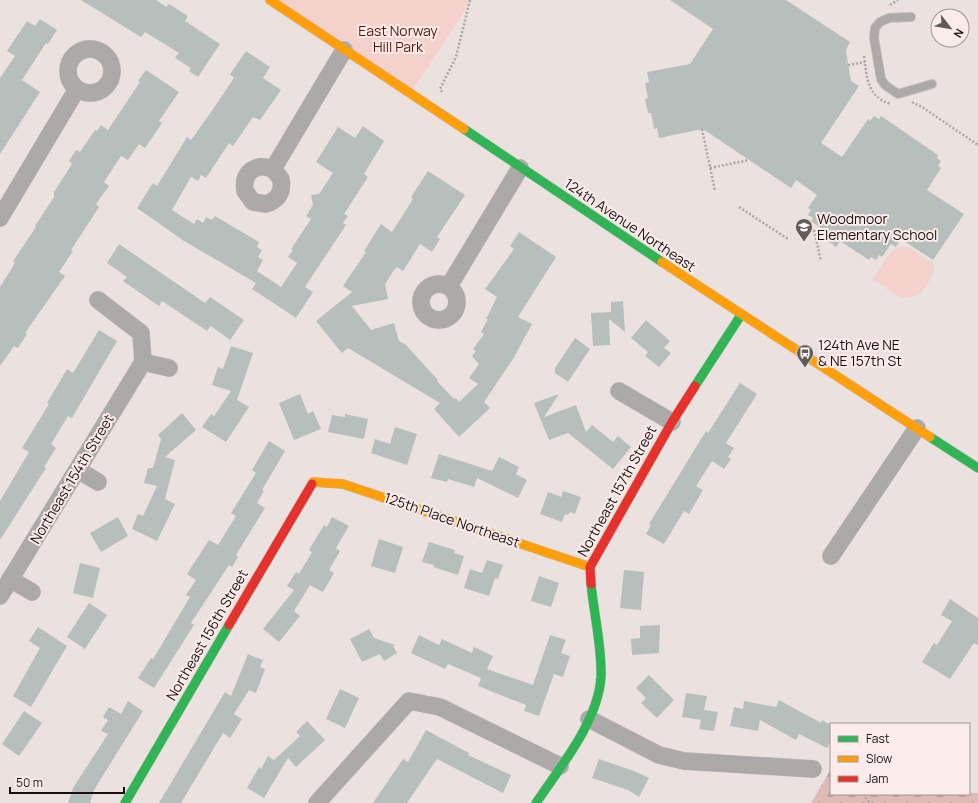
<svg xmlns="http://www.w3.org/2000/svg" width="978" height="803" viewBox="0 0 978 803" font-family="Manrope,sans-serif">
<style>
.forest{fill:url(#forest-firs)}
.green{fill:#f4d1ca}
.building{fill:#b7bfbc}
.lines{fill:none;stroke-linecap:round;stroke-linejoin:round}
.lane-casing{stroke:#c4bdbc;stroke-width:10}
.street-casing{stroke:#c4bdbc;stroke-width:18}
.fast-casing{stroke:#c4bdbc;stroke-width:10}
.slow-casing{stroke:#c4bdbc;stroke-width:10}
.jam-casing{stroke:#c4bdbc;stroke-width:10}
.path{stroke:#aca7a6;stroke-width:2.5;stroke-dasharray:2 2;stroke-linecap:butt}
.lane{stroke:#aca9a9;stroke-width:8}
.street{stroke:#aca9a9;stroke-width:17}
.fast{stroke:#30b455;stroke-width:9}
.slow{stroke:#ff9f0a;stroke-width:9}
.jam{stroke:#e5322d;stroke-width:9}
.labels{text-anchor:middle;stroke-width:4;stroke-linejoin:round;paint-order:stroke}
.park-label{font-size:14px;fill:#57140c;stroke:#fcece9}
.poi-label{font-size:14px;fill:#171211;stroke:#fcece9;text-anchor:start}
.street-label{font-size:14px;fill:#171211;stroke:#fcece9}
</style>
<defs>
<pattern id="forest-firs" width="22" height="20" patternUnits="userSpaceOnUse"><rect width="22" height="20" fill="#debbb4"/><path d="M5 1l3.5 6h-7zM16 11l3.5 6h-7z" fill="#bea09a"/></pattern>
</defs>
<rect width="100%" height="100%" fill="#ebe2e0"/>
<path class="forest" d="M831,769V794L978,793V803H811Z"/>
<g class="green">
<path d="M269,0H472L410,94Z"/>
<path d="M902,247L910,248L935,265C933,280 918,304 899,296C890,293 881,284 873,279L892,250Z"/>
</g>
<g class="building">
<path d="M81,0H156L166,7L169,4L188,16L185,21L220,44L198,77L189,71L191,68L175,58L179,53L145,32L141,37Z"/>
<path d="M670,0H786L850,42L846,50L848,65L851,81L859,86L821,143L842,157L868,119L870,121L874,116L879,119L881,116L938,155L937,158L941,161L938,166L941,168L927,190L964,214L933,260L901,239L896,247L891,244L882,257L879,255L876,260L871,257L869,260L840,241L836,247L821,236L824,230L811,221L813,218L808,215L811,210L808,208L817,195L796,180L791,188L703,129L659,138L657,128L654,129L651,113H648L645,99L648,98L645,83L649,82L647,72L690,64L713,29Z"/>
<path d="M40,19L57,30L48,44L46,43L22,80L40,92L0,154V78L15,56L7,51L27,21L35,26Z"/>
<path d="M246,51L270,67L263,78L281,90L260,120L253,117L233,146L229,143L206,178L201,175L198,181L191,177L172,210L194,224L197,219L203,223L206,217L212,220L215,216L259,242L257,247L262,250L258,257L263,260L257,271L281,287L297,263L288,257L293,250L291,249L311,219L306,216L313,205L311,195L319,194L333,173L316,162L338,127L355,138L363,126L384,141L364,174L368,177L344,214L348,216L343,223L346,225L305,287L313,292L296,318L252,289L256,283L184,241L137,208L153,183L157,186L187,137L191,140L211,112L234,78L230,74Z"/>
<path d="M146,70L179,92L159,121L162,123L145,148L139,144L128,160L121,156L104,182L109,186L96,204L99,207L71,250L73,251L59,272L65,276L25,333L27,334L18,348L14,346L0,366V287L12,268L15,262L13,261L36,227L35,226L54,197V192L72,164L69,161L76,150L80,152L95,130L97,131L101,125L108,130L140,82L138,81Z"/>
<path d="M428,171L465,195L437,237L440,239L432,252L420,244L403,271L397,267L394,270L385,284L388,299L352,306L371,330L394,323L399,341L405,344L438,380L437,381L454,399L456,398L459,402L478,384L469,378L479,364L472,356L476,351L473,349L484,334L481,332L488,319H486L497,297L485,289L514,249L510,246L519,232L556,257L518,317L532,324L513,359L484,402L490,408L459,437L434,409L440,403L348,348L342,353L316,321L352,292L343,286L366,252L364,251L381,224L392,232L413,199L411,197Z"/>
<path d="M119,244L205,303L210,297L244,320L230,340L211,326L207,331L162,301L159,306L123,281L127,277L107,263Z"/>
<path d="M623,301L625,332L609,319L610,345L593,346L591,313L611,312V302Z"/>
<path d="M646,320L670,341L664,348L671,353L659,367L645,356L648,352L631,338Z"/>
<path d="M99,330L117,341L72,418L68,416L51,444L56,448L44,467L46,468L0,540V501L29,452L22,448L49,404L47,403L67,369L73,373Z"/>
<path d="M575,338L590,349L568,382L555,373V368Z"/>
<path d="M231,346L253,353L237,400L249,407L226,442L202,427L211,414L214,416L231,391L212,385L218,367L223,369Z"/>
<path d="M740,383L757,394L726,443L734,448L728,457L731,459L724,469L712,461L696,486L703,490L689,514L684,511L664,544L646,534L651,525L649,524L706,431L708,433Z"/>
<path d="M300,394L308,414L313,411L321,429L294,440L279,403Z"/>
<path d="M559,394L544,417L576,405L586,432L592,425L613,442L618,436L631,447L613,469L568,433L549,440L534,403Z"/>
<path d="M182,413L196,430L165,457L175,460L165,499L175,504L157,541L132,529L138,514L143,516L157,486L144,483L148,468H153L161,439L158,435Z"/>
<path d="M345,414L368,419L364,439L328,432L332,415L345,417Z"/>
<path d="M395,427L417,434L407,465L371,453L375,439L390,444Z"/>
<path d="M269,441L285,451L262,490L264,491L257,503L265,508L236,555L238,557L232,567L229,565L191,623L194,625L154,688L138,678L151,658L153,659L190,597L186,595L196,580L187,574L209,540L218,545L236,516L231,513L256,473L252,470Z"/>
<path d="M439,454L492,471L499,457L519,467L516,474L527,480L518,498L477,478L474,487L448,479L447,482L431,478Z"/>
<path d="M563,491L581,497L575,514L570,512L568,515L565,514L562,522L540,514L548,492L561,497Z"/>
<path d="M118,517L128,536L101,552L90,533Z"/>
<path d="M332,517L349,526L336,548L340,551L329,570L334,573L323,592L310,585L294,611L300,616L279,642L263,629L294,590L287,586L296,572L299,574L312,552L309,550L324,525L327,527Z"/>
<path d="M379,539L403,547L395,573L371,566Z"/>
<path d="M429,542L455,550L454,553L464,556L458,575L433,567L434,565L422,562Z"/>
<path d="M487,560L503,565L498,579L495,578L489,596L464,588L470,569L482,573Z"/>
<path d="M80,563L100,568L93,598L73,593Z"/>
<path d="M624,570L644,572L641,610L620,608Z"/>
<path d="M539,576L559,583L551,607L531,601Z"/>
<path d="M950,599L978,618V645L974,643L950,679L922,662L934,643L937,645L952,621L941,615Z"/>
<path d="M89,603L107,615L85,649L67,637Z"/>
<path d="M660,625L659,653L632,655L631,639L640,638V626Z"/>
<path d="M38,627L67,646L31,707L13,696L40,648L29,641Z"/>
<path d="M369,629L374,638L395,645L393,646L397,653L384,661L380,654L362,662L350,639Z"/>
<path d="M419,635L439,645L442,639L472,653L474,647L493,656L487,669L533,685L550,635L566,640L561,653L570,656L563,677L554,674L539,716L524,711L526,705L478,686L481,678L448,664L445,669L411,653Z"/>
<path d="M248,654L263,660L260,667L265,669L256,693L249,690L234,714L242,719L230,738L223,733L181,803H159L225,692L231,696Z"/>
<path d="M649,675L674,700L657,718L641,703L646,698L636,688Z"/>
<path d="M340,689L359,698L345,728L326,719Z"/>
<path d="M686,693L707,696L704,710L718,712L714,731L699,729L701,720L682,717Z"/>
<path d="M779,700L821,723L822,720L831,725V741L827,748L799,734L796,740L760,720L758,731L730,726L734,707L743,709L744,701L776,707Z"/>
<path d="M128,701L143,711L94,790L90,803H68L73,788L108,734L101,731L108,720L103,717L109,707L121,714Z"/>
<path d="M24,711L42,723L19,756L2,744Z"/>
<path d="M307,721L325,740L296,767L288,758L264,798L247,788L259,767L261,769L268,756L274,760L300,736L296,732Z"/>
<path d="M426,730L469,753L468,755L511,775L503,793L437,759L407,803H373L403,759L408,762Z"/>
<path d="M599,759L634,771L649,778L639,797L628,790L592,778Z"/>
</g>
<g class="lines">
<g class="lane-casing">
<path id="lane" d="M911,17L889,18L880,22L875,28L874,38L881,79L885,85L898,94L932,84"/>
</g>
<g class="street-casing">
<g id="street">
<circle cx="90" cy="71" r="22"/>
<path d="M273,169C255,162 242,173 245,191L253,202L266,204C278,200 283,192 281,179L273,169L344,50"/>
<path d="M0,218L77,89"/>
<circle cx="439" cy="302" r="18"/>
<path d="M449,286L520,168"/>
<path d="M98,300L141,333L143,362"/>
<path d="M143,362L169,368"/>
<path d="M619,391L672,422"/>
<path d="M78,470L98,482"/>
<path d="M831,556L917,428"/>
<path d="M10,579L32,592"/>
<path d="M0,596L143,362"/>
<path d="M589,719L659,755L684,761L813,769"/>
<path d="M317,803L409,701L440,707L560,766"/>
</g>
</g>
<g class="fast-casing">
<g id="fast">
<path d="M464,129L662,262"/>
<path d="M695,386L741,315"/>
<path d="M930,437L978,468"/>
<path d="M125,803L229,625"/>
<path d="M536,803C560,767 598,722 601,677C602,646 594,615 591,584"/>
</g>
</g>
<g class="slow-casing">
<g id="slow">
<path d="M270,0L464,129"/>
<path d="M662,262L930,437"/>
<path d="M312,484L313,482L343,484L590,567"/>
</g>
</g>
<g class="jam-casing">
<g id="jam">
<path d="M591,584L590,567L672,422L695,386"/>
<path d="M229,625L312,484"/>
</g>
</g>
<g class="path">
<path d="M890,5L898,0"/>
<path d="M864,56C867,78 867,97 891,104"/>
<path d="M848,65L865,62"/>
<path d="M442,92L440,89L456,57L470,0"/>
<path d="M912,102L922,107L978,145"/>
<path d="M702,129L715,191"/>
<path d="M710,168L749,160"/>
<path d="M739,207L788,239"/>
<path d="M814,230L821,261"/>
<path d="M863,794L868,801L874,803"/>
</g>
<use href="#lane" class="lane"/>
<use href="#street" class="street"/>
<use href="#fast" class="fast"/>
<use href="#slow" class="slow"/>
<use href="#jam" class="jam"/>
</g>
<defs>
<g id="school-pin" transform="scale(0.9)"><path d="M0 17L-7.5 6A9.5 9.5 0 1 1 7.5 6Z" fill="#615b59" stroke="#fcece9"/><path d="M0-5L7-2L0 1L-7-2ZM-4 1L0 2.5L4 1V4Q0 6-4 4Z" fill="#fff"/></g>
<g id="bus-pin" transform="scale(0.9)"><path d="M0 17L-7.5 6A9.5 9.5 0 1 1 7.5 6Z" fill="#615b59" stroke="#fcece9"/><path d="M-5-6H5V4H4V6H2V4H-2V6H-4V4H-5ZM-3.5-4V0h7V-4ZM-3.5 1.2v1.5H-2V1.2ZM2 1.2v1.5H3.5V1.2Z" fill="#fff"/></g>
</defs>
<g fill-rule="evenodd">
<use href="#school-pin" x="804" y="227"/>
<use href="#bus-pin" x="805" y="353"/>
</g>
<g class="labels">
<g class="park-label">
<text x="398" y="36">East Norway<tspan x="398" dy="16">Hill Park</tspan></text>
</g>
<g class="poi-label">
<text x="817" y="224">Woodmoor<tspan x="817" dy="16">Elementary School</tspan></text>
<text x="818" y="350">124th Ave NE<tspan x="818" dy="16">&amp; NE 157th St</tspan></text>
</g>
<g class="street-label">
<text transform="translate(630 225) rotate(34)" y="5">124th Avenue Northeast</text>
<text transform="translate(72 479) rotate(-59)" y="5">Northeast 154th Street</text>
<text transform="translate(617 491) rotate(-61)" y="5">Northeast 157th Street</text>
<text transform="translate(452 520) rotate(19)" y="5">125th Place Northeast</text>
<text transform="translate(207 635) rotate(-60)" y="5">Northeast 156th Street</text>
</g>
</g>
<rect x="830" y="723" width="140" height="72" fill="#fcece9" stroke="#a09593"/>
<rect x="838" y="736" width="20" height="6" fill="#30b455" stroke="#a09593"/>
<text x="866" y="743" font-size="12" fill="#171211">Fast</text>
<rect x="838" y="756" width="20" height="6" fill="#ff9f0a" stroke="#a09593"/>
<text x="866" y="763" font-size="12" fill="#171211">Slow</text>
<rect x="838" y="776" width="20" height="6" fill="#e5322d" stroke="#a09593"/>
<text x="866" y="783" font-size="12" fill="#171211">Jam</text>
<g transform="translate(950 28) rotate(121)"><circle r="19" fill="#fcece9" stroke="#a09593"/>
<path d="M0-3L7 15L0 10L-7 15Z" fill="#615b59"/>
<text y="-6" font-size="11" font-weight="bold" text-anchor="middle" fill="#171211">N</text>
</g>
<path d="M10 787v6h114v-6" fill="none" stroke="#171211" stroke-width="2"/>
<text x="16" y="787" font-size="12" fill="#171211" stroke="#fcece9" stroke-width="3" paint-order="stroke">50 m</text>
</svg>
